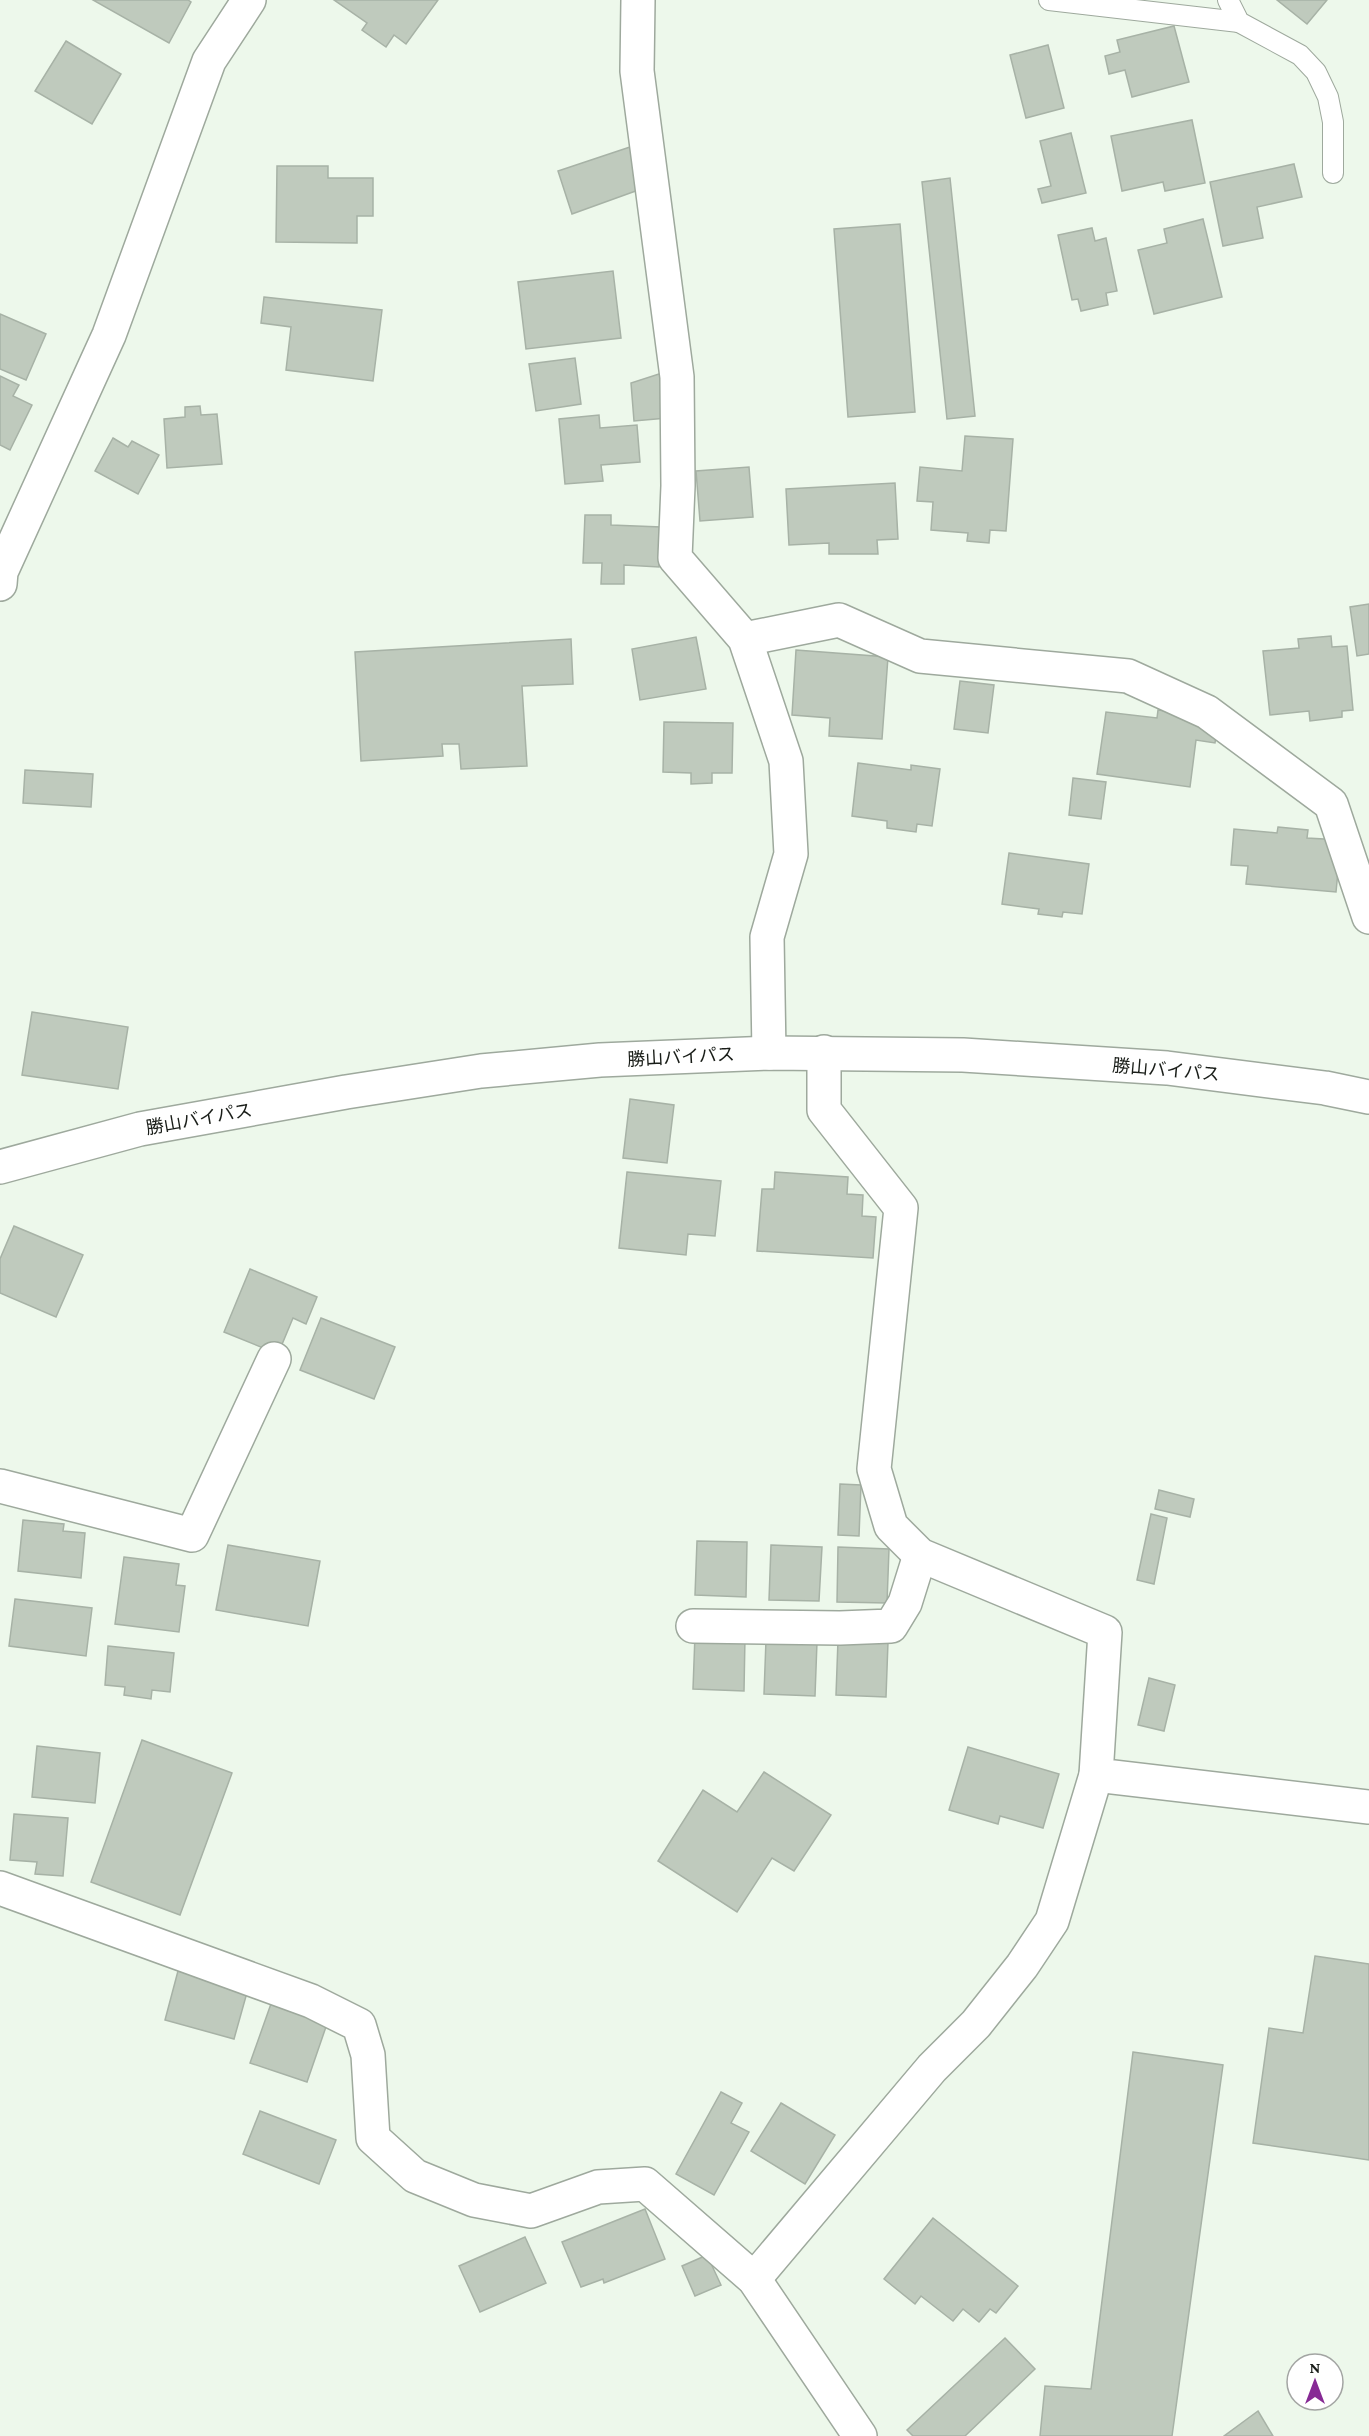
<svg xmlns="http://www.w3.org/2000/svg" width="1369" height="2436" viewBox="0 0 1369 2436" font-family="'Crimson Pro','Noto Sans JP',serif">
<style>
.building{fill:#bfcabd;stroke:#a7b2a6;stroke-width:1.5}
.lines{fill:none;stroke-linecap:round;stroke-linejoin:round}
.lane-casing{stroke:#9ea99d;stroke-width:22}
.street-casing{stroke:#9ea99d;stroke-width:36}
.secondary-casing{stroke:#9ea99d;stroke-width:36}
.lane{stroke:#fff;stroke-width:20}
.street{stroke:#fff;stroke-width:33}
.secondary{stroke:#fff;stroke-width:33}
.labels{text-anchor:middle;stroke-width:5;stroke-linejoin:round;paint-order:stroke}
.street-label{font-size:18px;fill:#191d18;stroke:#fff}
</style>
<rect width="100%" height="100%" fill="#edf8eb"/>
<g class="building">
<path d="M93,0H188L191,2L169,43Z"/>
<path d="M334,0H438L406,44L394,35L386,47L362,30L367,23Z"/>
<path d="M1277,0H1327L1307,24Z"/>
<path d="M1174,26L1189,82L1132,97L1125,70L1109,74L1105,56L1120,52L1117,40Z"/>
<path d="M66,41L121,74L92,124L35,91Z"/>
<path d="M1048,45L1064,108L1026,118L1010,55Z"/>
<path d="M1192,120L1205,183L1165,191L1163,182L1122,191L1111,136Z"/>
<path d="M1071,133L1086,193L1042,203L1038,189L1051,186L1040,141Z"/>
<path d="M630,147L644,188L572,214L558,171Z"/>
<path d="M1294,164L1302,197L1257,207L1263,238L1223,246L1210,182Z"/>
<path d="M277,166H328V178H373V216H357V243L276,242Z"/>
<path d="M950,178L975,416L947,419L922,182Z"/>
<path d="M1203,219L1222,297L1154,314L1138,250L1167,243L1164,229Z"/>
<path d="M900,224L915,412L848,417L834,229Z"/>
<path d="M1092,228L1095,241L1106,238L1117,291L1106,293L1108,305L1081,311L1078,299L1072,300L1058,235Z"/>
<path d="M613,271L621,338L526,349L518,282Z"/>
<path d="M264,297L382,310L373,381L286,370L291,327L261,323Z"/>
<path d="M0,314L46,334L26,380L0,369Z"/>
<path d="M575,358L581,404L536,411L529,364Z"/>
<path d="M662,373L667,418L634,421L631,383Z"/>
<path d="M0,376L19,385L13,396L32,405L10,450L0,445Z"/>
<path d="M200,406L201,415L217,414L222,464L167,468L164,419L185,417V407Z"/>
<path d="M599,415L600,428L637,425L640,462L601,465L603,481L565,484L559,419Z"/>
<path d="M965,436L1013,439L1006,531L990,530L989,543L967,541L968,533L931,530L933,502L917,501L920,467L962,471Z"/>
<path d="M113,438L128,447L132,441L159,455L138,494L95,471Z"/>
<path d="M749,467L753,517L700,521L696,471Z"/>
<path d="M895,483L898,539L877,540L878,554H829V543L789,545L786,489Z"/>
<path d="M585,515H611V525L661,527L659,567L624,565V584H601L602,563H583Z"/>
<path d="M1369,604V654L1357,656L1350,607Z"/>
<path d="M1331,636L1332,647L1347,646L1353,710L1342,711V717L1310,721L1309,711L1270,715L1263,651L1299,648L1298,639Z"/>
<path d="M696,637L706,689L640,700L632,649Z"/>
<path d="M571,639L573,684L522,686L527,766L461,769L459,744H442L443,756L361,761L355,652Z"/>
<path d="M796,650L888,657L882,739L829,736L830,718L792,715Z"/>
<path d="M960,681L994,685L988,733L954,729Z"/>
<path d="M1158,710L1198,715L1197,726L1217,729L1215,743L1196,740L1190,787L1097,774L1106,712L1157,718Z"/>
<path d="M664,722L733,723L732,773H712V783L691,784V773L663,772Z"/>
<path d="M858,763L911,770V765L940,769L932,826L917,824L916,832L887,828V821L852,816Z"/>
<path d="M25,770L93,774L91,807L23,803Z"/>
<path d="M1073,778L1106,782L1101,819L1069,815Z"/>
<path d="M1278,827L1308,830L1307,838L1341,840L1336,892L1246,884L1248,866L1231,865L1234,829L1277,833Z"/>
<path d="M1009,853L1089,864L1082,914L1063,912L1062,917L1038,914L1039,909L1002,904Z"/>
<path d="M32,1012L128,1027L118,1089L22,1075Z"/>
<path d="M630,1099L674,1105L667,1163L623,1158Z"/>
<path d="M627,1172L721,1181L715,1236L688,1234L686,1255L619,1248Z"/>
<path d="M775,1172L848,1177L847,1194L863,1195L862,1216L876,1217L873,1258L757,1251L762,1189H774Z"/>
<path d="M14,1226L83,1255L56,1317L0,1293V1259Z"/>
<path d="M250,1269L317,1297L306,1324L293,1318L278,1354L224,1332Z"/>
<path d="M321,1318L395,1347L374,1399L300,1370Z"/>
<path d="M840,1484L861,1485L859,1536L838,1535Z"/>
<path d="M1159,1490L1194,1499L1190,1517L1155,1509Z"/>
<path d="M1151,1514L1167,1518L1154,1584L1137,1580Z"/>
<path d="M23,1520L64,1524L63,1531L85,1533L81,1578L18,1571Z"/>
<path d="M697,1541L747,1542L746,1597L695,1595Z"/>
<path d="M228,1545L320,1561L308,1626L216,1610Z"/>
<path d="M771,1545L822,1547L819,1601L769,1600Z"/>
<path d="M838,1547L889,1549L887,1603L837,1602Z"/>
<path d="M124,1557L179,1564L176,1585L185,1586L179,1632L115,1624Z"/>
<path d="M15,1599L92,1608L86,1656L9,1646Z"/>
<path d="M695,1635L745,1637L744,1691L693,1689Z"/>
<path d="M766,1640L817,1642L815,1696L764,1694Z"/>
<path d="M838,1640L888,1642L886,1697L836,1695Z"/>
<path d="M108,1646L174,1653L170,1692L152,1690L151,1699L124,1695L125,1687L105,1685Z"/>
<path d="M1149,1678L1175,1685L1164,1731L1138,1725Z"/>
<path d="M142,1740L232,1773L180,1915L91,1882Z"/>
<path d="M37,1746L100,1753L95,1803L32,1797Z"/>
<path d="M968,1747L1059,1774L1043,1828L1000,1816L998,1824L949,1810Z"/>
<path d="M764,1772L831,1815L794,1871L772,1858L737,1912L658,1861L703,1790L737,1812Z"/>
<path d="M14,1814L68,1818L63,1876L35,1874L37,1862L10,1860Z"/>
<path d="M1315,1956L1369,1964V2160L1253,2143L1269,2028L1303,2033Z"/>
<path d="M178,1971L248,1989L234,2039L165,2020Z"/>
<path d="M272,2001L328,2021L307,2082L250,2063Z"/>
<path d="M1133,2052L1223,2065L1172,2436H1040L1045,2386L1091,2389Z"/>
<path d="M721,2092L742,2103L731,2123L749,2132L714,2195L676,2174Z"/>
<path d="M781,2103L835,2135L805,2184L751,2151Z"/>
<path d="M260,2111L336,2140L319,2184L243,2154Z"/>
<path d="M645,2209L665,2259L604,2283L603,2279L581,2287L562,2242Z"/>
<path d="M933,2218L1018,2286L996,2313L990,2309L979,2322L963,2309L953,2321L921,2296L915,2304L884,2279Z"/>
<path d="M525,2237L546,2283L480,2312L459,2266Z"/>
<path d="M707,2255L721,2285L695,2296L682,2266Z"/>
<path d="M1005,2338L1035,2369L965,2436H913L907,2430Z"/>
<path d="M1258,2411L1273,2436H1224Z"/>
</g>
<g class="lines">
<g class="lane-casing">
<g id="lane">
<path d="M1049,0L1239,22"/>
<path d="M1228,0L1239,22L1300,55L1316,72L1328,97L1333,122V173"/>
</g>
</g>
<g class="street-casing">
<g id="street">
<path d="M638,0L637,71L677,377L678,486L675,558L745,639L786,761L791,854L767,937L769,1053"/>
<path d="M0,584L1,572L109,335L209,61L249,0"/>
<path d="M745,639L839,620L920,656L1128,676L1207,712L1331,804L1369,917"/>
<path d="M824,1052V1110L901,1208L874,1469L891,1526L920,1555L1105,1632L1096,1775L1369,1807"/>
<path d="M0,1486L192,1535L274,1359"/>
<path d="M693,1626L840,1628L891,1626L905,1603L920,1555"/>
<path d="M0,1888L311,2001L359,2025L368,2055L373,2138L415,2176L474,2200L531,2211L598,2187L645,2184L754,2279L860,2436"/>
<path d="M754,2279L932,2068L976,2024L1022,1966L1052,1921L1096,1775"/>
</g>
</g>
<g class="secondary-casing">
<path id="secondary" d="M0,1167L140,1129L346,1092L481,1071L600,1060L769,1053L963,1055L1167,1068L1325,1088L1369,1097"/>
</g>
<use href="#lane" class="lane"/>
<use href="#street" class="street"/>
<use href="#secondary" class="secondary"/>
</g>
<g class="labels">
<g class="street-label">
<text transform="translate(681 1057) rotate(-3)" y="6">勝山バイパス</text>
<text transform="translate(1166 1070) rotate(5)" y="6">勝山バイパス</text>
<text transform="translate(199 1119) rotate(-10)" y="6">勝山バイパス</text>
</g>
</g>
<g transform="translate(1315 2382)"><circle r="28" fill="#ffffff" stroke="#a3a5a3" stroke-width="1.5"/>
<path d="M0-4.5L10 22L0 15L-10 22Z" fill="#872a95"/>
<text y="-9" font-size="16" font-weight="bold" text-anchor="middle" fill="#191d18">N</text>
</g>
</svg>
